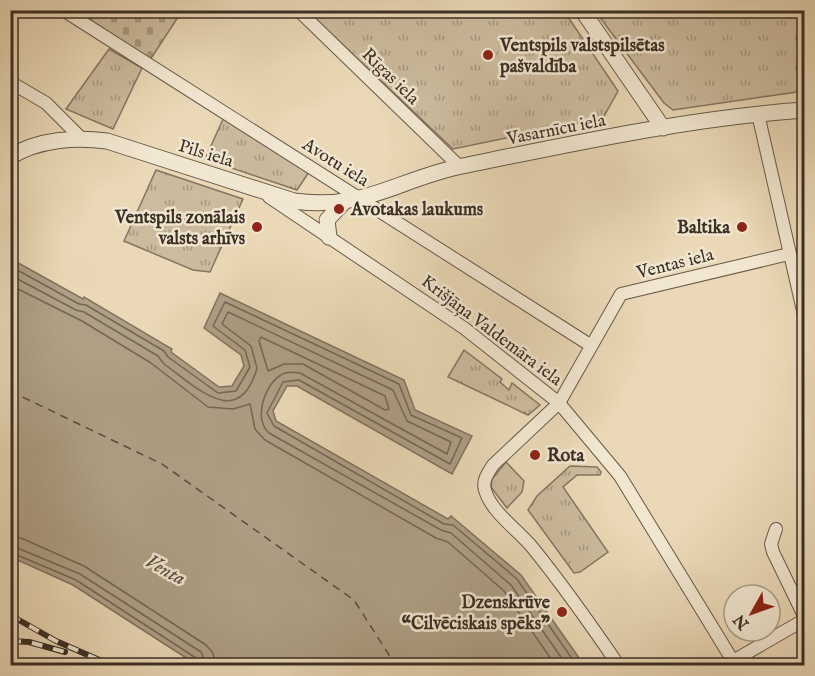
<svg xmlns="http://www.w3.org/2000/svg" width="815" height="676" viewBox="0 0 815 676" font-family="'IM FELL English',serif">
<style>
.grass{fill:url(#grass-tufts);stroke:#847562;stroke-width:1.5}
.cemetery{fill:url(#cemetery-stones);stroke:#847562;stroke-width:1.5}
.water{fill:#ae9f85;stroke:#80725f;stroke-width:1.5}
.lines{fill:none;stroke-linecap:round;stroke-linejoin:round}
.shore{stroke:#746756;stroke-width:1.5}
.ferry{stroke:#584b3e;stroke-width:1.5;stroke-dasharray:8 6;stroke-linecap:butt}
.minor-casing{stroke:#67594a;stroke-width:14}
.tertiary-casing{stroke:#67594a;stroke-width:17}
.minor{stroke:#f1e6d0;stroke-width:12}
.tertiary{stroke:#f1e6d0;stroke-width:15}
.rail-casing{stroke:#3b2f26;stroke-width:6}
.rail{stroke:#f1e6d0;stroke-width:4;stroke-dasharray:11;stroke-linecap:butt}
.poi-dot{fill:#8f2418;stroke:#f1e6d0;stroke-width:2}
.labels{text-anchor:middle;stroke-width:5;stroke-linejoin:round;paint-order:stroke}
.poi-label{font-size:18px;font-weight:bold;fill:#3b2f26;stroke:#f1e6d0;text-anchor:start}
.street-label{font-size:18px;fill:#3b2f26;stroke:#f1e6d0}
.water-label{font-size:20px;font-style:italic;fill:#584b3e;stroke:#f1e6d0}
</style>
<defs>
<pattern id="grass-tufts" width="24" height="20" patternUnits="userSpaceOnUse" patternTransform="scale(1.5)"><rect width="24" height="20" fill="#ccbb9e"/><path d="M3 7l-1-3M5 7V3M7 7l1-3M15 17l-1-3M17 17v-4M19 17l1-3" fill="none" stroke="#a79881"/></pattern>
<pattern id="cemetery-stones" width="16" height="16" patternUnits="userSpaceOnUse" patternTransform="scale(1.5)"><rect width="16" height="16" fill="#ccbb9e"/><path d="M2 7V4a2 2 0 0 1 4 0v3zM10 15v-3a2 2 0 0 1 4 0v3z" fill="#a79881"/></pattern>
</defs>
<rect width="100%" height="100%" fill="#ead8b6"/>
<filter id="stains"><feTurbulence type="fractalNoise" baseFrequency=".00333" numOctaves="4"/><feColorMatrix values="0 0 0 0 .2 0 0 0 0 .09 0 0 0 0 .02 0 0 0 .5 -.17"/></filter>
<radialGradient id="worn" r=".72"><stop offset=".6" stop-color="#630" stop-opacity="0"/><stop offset="1" stop-color="#630" stop-opacity=".3"/></radialGradient>
<g class="grass">
<path d="M307,11H564L618,91L603,118L453,149Z"/>
<path d="M595,11H804V91L673,110L664,103Z"/>
<path d="M109,49L142,68L113,129L66,109Z"/>
<path d="M224,117L311,169L297,190L205,159Z"/>
<path d="M156,170L243,199L210,272L193,270L124,241Z"/>
<path d="M464,350L502,379L500,382L509,390L512,383L540,405L528,415L448,377Z"/>
<path d="M506,462L524,481L522,492L507,508L491,487L492,479Z"/>
<path d="M570,466L597,467L601,472L600,475H577L563,487L608,552L580,572L574,573L528,510L537,496Z"/>
</g>
<path class="cemetery" d="M73,11H182L150,60Z"/>
<path class="water" d="M11,259L83,299L84,297L172,349L171,352L219,387L232,386L244,366L241,355L204,328L220,293L404,380L415,410L472,436L452,474L297,386H287L273,411L276,421L448,519L451,516L521,575L584,665H197L73,585L11,557Z"/>
<g class="lines">
<g class="shore">
<path d="M10,266L79,304L86,305L164,351L168,357L218,393L236,391L250,367L245,350L213,326L225,302L399,384L411,415L462,438L450,464L299,380L283,382L267,413L274,426L444,524L453,525L517,579L577,666"/>
<path d="M10,275L76,310L84,312L158,356L164,364C195,386 239,432 257,368L251,346L222,324L228,312L393,390L407,421L451,442L447,454L300,373C294,372 286,371 281,375C265,384 253,418 269,433L441,530L451,533L511,585L567,666"/>
<path d="M10,285L82,321L151,363L208,407L233,409L250,404L255,429L265,440L436,538L448,542L504,591L556,666"/>
<path d="M261,337L385,396L389,409L385,410L303,364H284L268,371L259,341Z"/>
<path d="M10,536L21,538L84,566L206,645L213,653L216,666"/>
<path d="M10,545L80,574L201,652L207,666"/>
<path d="M10,552L76,580L196,658L199,666"/>
</g>
<path class="ferry" d="M10,391L162,464L354,600L396,666"/>
<g class="minor-casing">
<g id="minor">
<path d="M63,10L590,345"/>
<path d="M298,10L460,167"/>
<path d="M10,82L46,103L81,138"/>
<path d="M758,114L804,315"/>
<path d="M269,197L464,328L559,403L620,476L736,666"/>
<path d="M776,529L771,544L773,552L804,616"/>
<path d="M733,661L804,620"/>
<path d="M619,666C591,625 563,585 532,547C518,530 491,512 485,490C482,481 488,473 493,465L559,403L621,294L789,254"/>
</g>
</g>
<g class="tertiary-casing">
<g id="tertiary">
<path d="M582,10L663,128"/>
<path d="M10,157C38,139 76,137 107,141L294,201C363,211 399,179 462,166C575,143 690,118 804,110"/>
<path d="M329,237L327,220L343,203"/>
</g>
</g>
<use href="#minor" class="minor"/>
<use href="#tertiary" class="tertiary"/>
<g class="rail-casing">
<g id="rail">
<path d="M10,615L56,641L113,666"/>
<path d="M10,641L29,642L65,652"/>
</g>
</g>
<use href="#rail" class="rail"/>
</g>
<g class="poi-dot">
<circle cx="488" cy="55" r="6"/>
<circle cx="339" cy="209" r="6"/>
<circle cx="257" cy="227" r="6"/>
<circle cx="742" cy="227" r="6"/>
<circle cx="535" cy="455" r="6"/>
<circle cx="562" cy="612" r="6"/>
</g>
<g class="labels">
<g class="poi-label">
<text x="500" y="51">Ventspils valstspilsētas<tspan x="500" dy="21">pašvaldība</tspan></text>
<text x="351" y="215">Avotakas laukums</text>
<text x="245" y="223" text-anchor="end">Ventspils zonālais<tspan x="245" dy="21">valsts arhīvs</tspan></text>
<text x="730" y="233" text-anchor="end">Baltika</text>
<text x="547" y="461">Rota</text>
<text x="550" y="608" text-anchor="end">Dzenskrūve<tspan x="550" dy="21">“Cilvēciskais spēks”</tspan></text>
</g>
<g class="street-label">
<text transform="translate(391 76) rotate(44)" y="6">Rīgas iela</text>
<text transform="translate(556 129) rotate(-11)" y="6">Vasarnīcu iela</text>
<text transform="translate(206 153) rotate(17)" y="6">Pils iela</text>
<text transform="translate(336 162) rotate(32)" y="6">Avotu iela</text>
<text transform="translate(675 263) rotate(-14)" y="6">Ventas iela</text>
<text transform="translate(492 330) rotate(37)" y="6">Krišjāņa Valdemāra iela</text>
</g>
<g class="water-label">
<text transform="translate(166 569) rotate(29)" y="7">Venta</text>
</g>
</g>
<rect width="815" height="676" fill="none" stroke="#ead8b6" stroke-width="36"/>
<rect x="12" y="12" width="791" height="652" fill="none" stroke="#3b2f26" stroke-width="3"/>
<rect x="18" y="18" width="779" height="640" fill="none" stroke="#3b2f26" stroke-width="1.5"/>
<g transform="translate(752 613) rotate(230)"><circle r="28" fill="#f1e6d0" stroke="#a89d8c" stroke-width="1.5"/>
<path d="M0-4.5L10 22L0 15L-10 22Z" fill="#8f2418"/>
<text y="-9" font-size="16" font-weight="bold" text-anchor="middle" fill="#3b2f26">N</text>
</g>
<rect width="100%" height="100%" filter="url(#stains)"/>
<rect width="100%" height="100%" fill="url(#worn)"/>
</svg>
